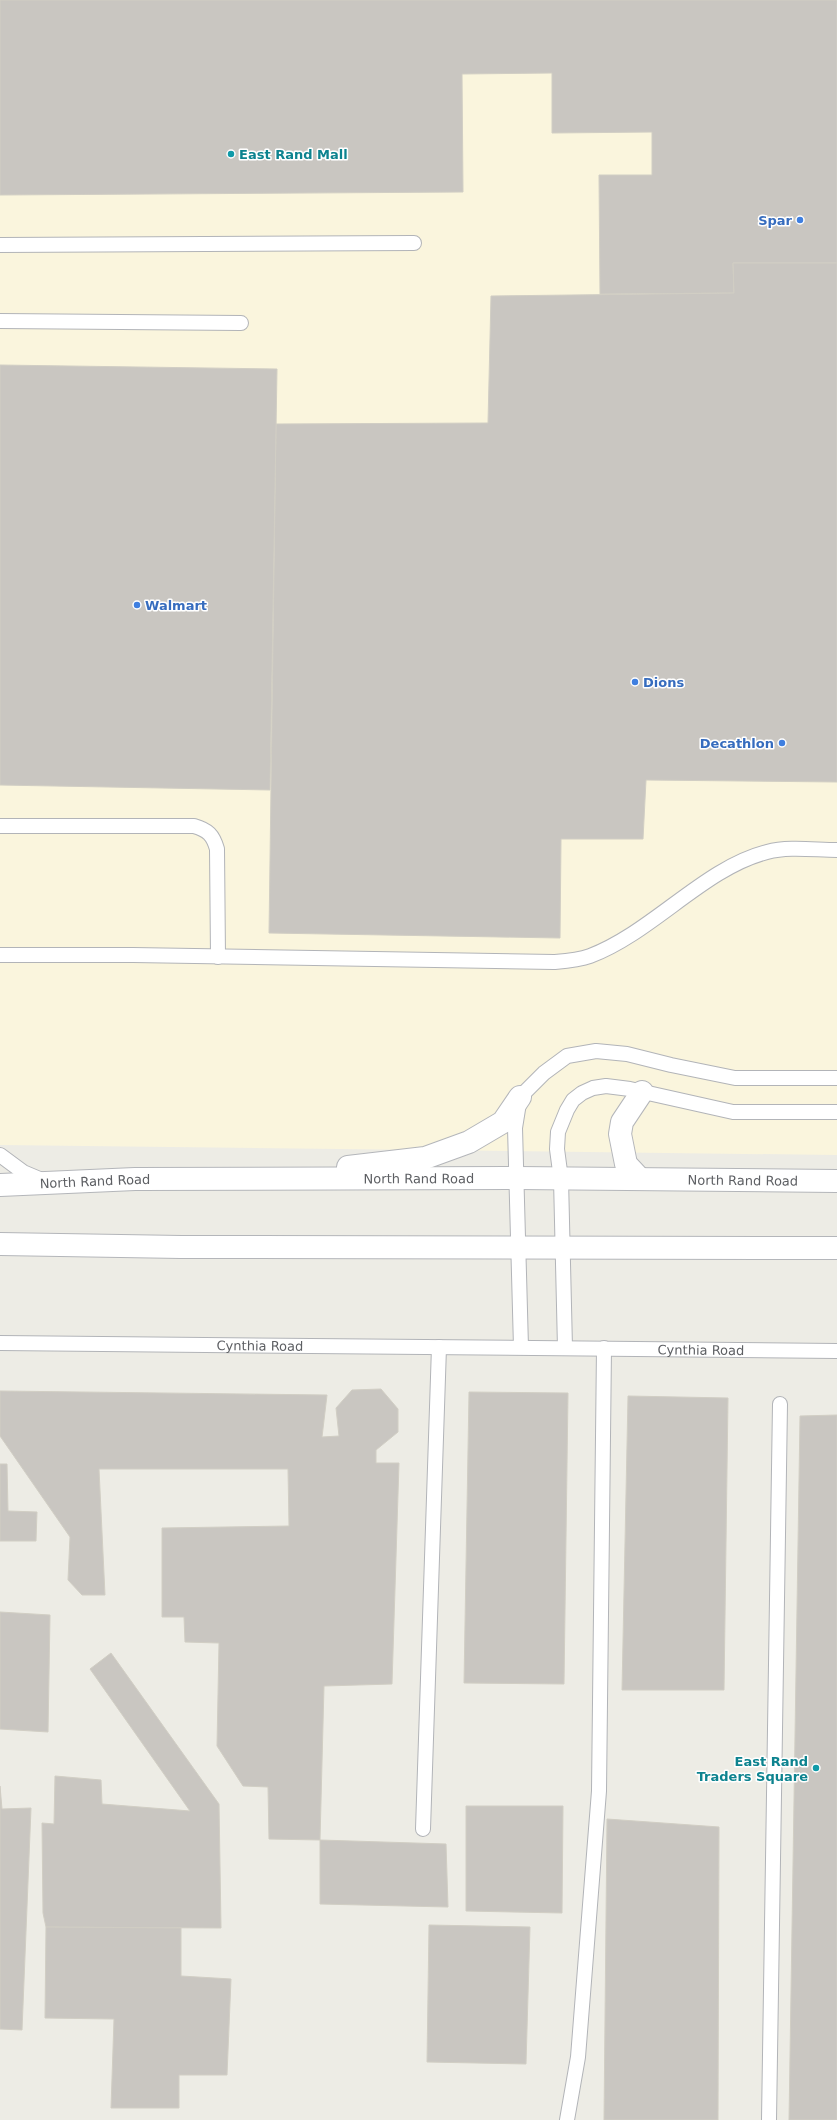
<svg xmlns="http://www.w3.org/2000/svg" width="837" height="2120" viewBox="0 0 837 2120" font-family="'DejaVu Sans',sans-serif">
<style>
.commercial{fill:#faf5dd}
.building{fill:#c9c6c1;stroke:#d1cec4}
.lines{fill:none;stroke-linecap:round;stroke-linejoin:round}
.lane-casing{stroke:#b2b4b8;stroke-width:16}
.secondary-casing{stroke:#b4b6ba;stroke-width:24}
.lane{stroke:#fff;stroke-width:14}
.secondary{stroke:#fff;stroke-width:22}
.culture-dot{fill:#0f9aa8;stroke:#fff;stroke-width:1.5}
.shop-dot{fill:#3f7fe0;stroke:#fff;stroke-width:1.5}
.labels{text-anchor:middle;stroke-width:3;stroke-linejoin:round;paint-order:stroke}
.culture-label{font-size:13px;font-weight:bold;fill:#0d838f;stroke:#fff;text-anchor:start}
.shop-label{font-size:13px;font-weight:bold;fill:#366cbe;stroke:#fff;text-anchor:end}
.street-label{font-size:13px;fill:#5d5f63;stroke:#fff}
</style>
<rect width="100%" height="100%" fill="#edece5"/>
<path class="commercial" d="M0,0H837V1155L0,1145Z"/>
<g class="building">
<path d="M0,0H837V263H733L734,293L600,294L599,175H652V132L552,133V73L462,74L463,192L0,195Z"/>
<path d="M733,263H837V782L646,780L643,839H561L560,938L269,933L276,424L488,423L491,296L734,293Z"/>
<path d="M0,365L277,369L270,790L0,785Z"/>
<path d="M381,1389L398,1409V1432L376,1450V1463H399L392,1684L324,1686L320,1840L269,1839L268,1787L243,1786L217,1746L219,1643L185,1642L184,1617H162V1528L289,1526L288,1469H99L105,1595H82L68,1580L70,1537L0,1436V1391L327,1395L322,1437L339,1436L336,1408L352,1390Z"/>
<path d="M469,1392L568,1393L564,1684L464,1683Z"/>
<path d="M628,1396L728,1398L724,1690H622Z"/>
<path d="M837,1415V2120H789L800,1416Z"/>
<path d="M0,1464H7L8,1511L37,1512L36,1541H0Z"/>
<path d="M0,1612L50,1615L48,1732L0,1729Z"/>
<path d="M111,1653L219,1804L221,1928L46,1927L43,1913L42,1823L54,1824L55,1776L101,1780L102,1804L190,1811L90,1669Z"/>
<path d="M0,1786L2,1809L31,1808L22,2030L0,2029Z"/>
<path d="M466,1806H563L562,1913L466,1911Z"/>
<path d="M607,1819L719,1827L718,2120H604Z"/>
<path d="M320,1840L446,1844L448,1907L320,1904Z"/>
<path d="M429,1925L530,1927L526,2064L427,2062Z"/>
<path d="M46,1927L181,1928V1976L231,1979L227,2075H179V2108H111L114,2019L45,2018Z"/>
</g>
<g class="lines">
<g class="lane-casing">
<g id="lane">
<path d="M0,245L414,243"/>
<path d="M0,321L241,323"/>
<path d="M0,826H194C208,830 213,835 217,849L218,957"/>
<path d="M0,955H133L554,962C566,961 579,960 590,956C653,932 704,868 767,852C789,846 815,850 837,850"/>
<path d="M0,1155L23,1172L42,1180"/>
<path id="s1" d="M0,1343L837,1351"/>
<path d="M521,1347L515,1128L520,1097L544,1073L567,1056L596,1051L627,1054L671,1065L735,1078H837"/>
<path d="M565,1348L561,1179L557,1149L558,1132L567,1110L573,1100L582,1093L593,1088L606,1086L630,1089L733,1112H837"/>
<path d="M423,1829L439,1347"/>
<path d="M567,2120L578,2057L599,1791L604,1348"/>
<path d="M769,2120L780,1404"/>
</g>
</g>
<g class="secondary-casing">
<g id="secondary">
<path d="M348,1167L425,1158L469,1142L503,1122L520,1097"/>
<path d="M640,1179L626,1164L620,1134L622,1122L642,1092"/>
<path id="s2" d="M0,1185L135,1179L517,1178L837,1181"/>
<path d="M0,1244L181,1247L837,1248"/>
</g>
</g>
<use href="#lane" class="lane"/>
<use href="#secondary" class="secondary"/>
</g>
<g class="culture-dot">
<circle cx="231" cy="154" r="4"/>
<circle cx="816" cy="1768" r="4"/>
</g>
<g class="shop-dot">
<circle cx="800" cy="220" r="4"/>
<circle cx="137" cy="605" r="4"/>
<circle cx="635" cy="682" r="4"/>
<circle cx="782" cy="743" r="4"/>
</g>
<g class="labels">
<g class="culture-label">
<text x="239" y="159">East Rand Mall</text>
<text x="808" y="1766" text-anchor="end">East Rand<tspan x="808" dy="15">Traders Square</tspan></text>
</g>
<g class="shop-label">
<text x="792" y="225">Spar</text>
<text x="145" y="610" text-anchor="start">Walmart</text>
<text x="643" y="687" text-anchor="start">Dions</text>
<text x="774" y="748">Decathlon</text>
</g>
<g class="street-label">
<text dy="5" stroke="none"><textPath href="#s2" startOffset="419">North Rand Road</textPath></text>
<text dy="5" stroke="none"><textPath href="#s2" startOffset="743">North Rand Road</textPath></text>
<text dy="5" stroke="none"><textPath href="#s2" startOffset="95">North Rand Road</textPath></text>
<text dy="5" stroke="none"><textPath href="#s1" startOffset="260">Cynthia Road</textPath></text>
<text dy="5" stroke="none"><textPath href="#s1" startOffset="701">Cynthia Road</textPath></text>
</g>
</g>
</svg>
